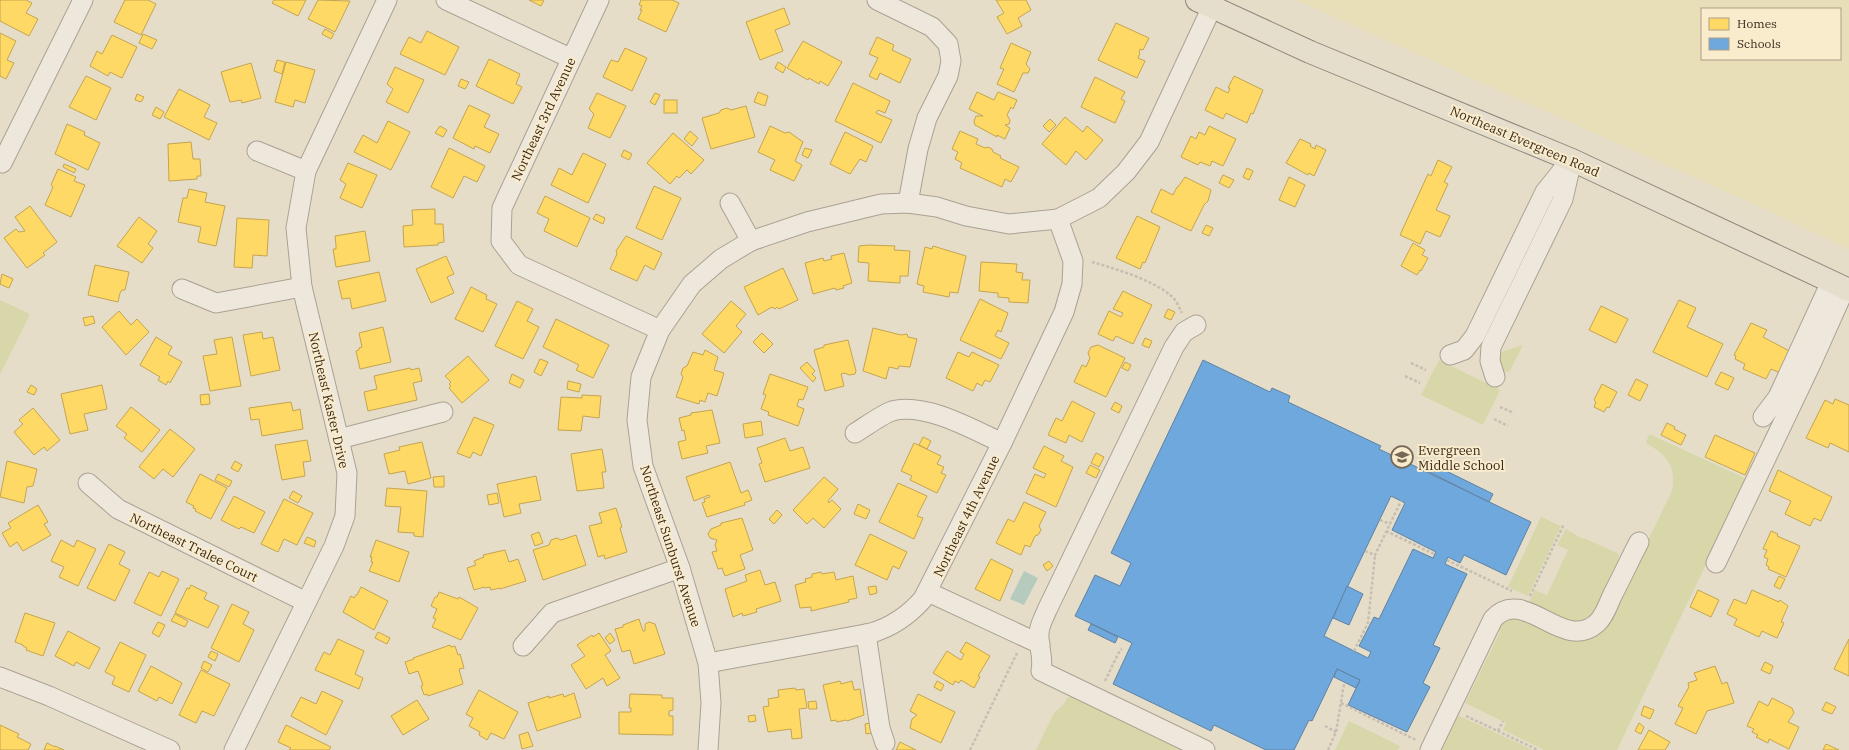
<svg xmlns="http://www.w3.org/2000/svg" width="1849" height="750" viewBox="0 0 1849 750" font-family="'IBM Plex Serif',serif">
<style>
.farmland{fill:#e8deb7;fill-rule:evenodd}
.green{fill:#d7d7a9}
.water{fill:#b6cbbe}
.homes{fill:#ffd966;stroke:#c4a44f}
.schools{fill:#6fa8dc;stroke:#5f82a2;fill-rule:evenodd}
.lines{fill:none;stroke-linecap:round;stroke-linejoin:round}
.minor-casing{stroke:#aba193;stroke-width:21}
.major-casing{stroke:#90877a;stroke-width:24}
.path{stroke:#c6beb2;stroke-width:2.5;stroke-dasharray:3 2;stroke-linecap:butt}
.minor{stroke:#ede7dc;stroke-width:19}
.major{stroke:#e5decc;stroke-width:22}
.labels{text-anchor:middle;stroke-width:4;stroke-linejoin:round;paint-order:stroke}
.street-label{font-size:13px;fill:#3a291a;stroke:#f9eccd}
.poi-label{font-size:13px;fill:#3a291a;stroke:#f9eccd;text-anchor:start}
</style>
<rect width="100%" height="100%" fill="#e6ddc9"/>
<path class="farmland" d="M1296,0H1849V249L1756,205ZM1702,9H1840V59H1702Z"/>
<g class="green">
<path d="M0,300L30,314L0,374Z"/>
<path d="M1523,345L1510,371L1504,372L1500,362L1501,352Z"/>
<path d="M1439,360L1500,390L1483,425L1421,395Z"/>
<path d="M1649,434L1747,479L1617,750H1544L1503,730L1506,723L1465,703L1500,632L1496,630C1515,604 1529,628 1551,632C1557,633 1601,619 1611,616L1672,491C1677,465 1666,455 1646,443Z"/>
<path d="M1541,517L1561,526L1528,596L1508,587Z"/>
<path d="M1566,529L1583,539L1584,538L1619,554L1617,568L1595,614L1577,624L1528,604L1535,590L1547,595L1568,550L1557,545Z"/>
<path d="M1072,696L1187,750H1036L1054,713L1064,704L1067,698Z"/>
<path d="M1455,714L1533,750H1438Z"/>
<path d="M1349,721L1400,746L1398,750H1335Z"/>
</g>
<path class="water" d="M1024,571L1038,578L1024,605L1010,599Z"/>
<g class="homes">
<path d="M0,0H26L32,3L26,13L38,19L29,36L0,21Z"/>
<path d="M125,0H148L156,4L141,35L114,22Z"/>
<path d="M274,0H306L298,16L272,3Z"/>
<path d="M318,0L350,1L335,32L308,19Z"/>
<path d="M529,0H544L541,6Z"/>
<path d="M641,0H672L679,3L666,32L638,19L642,10H640L642,6L639,5Z"/>
<path d="M996,0H1026L1031,10L1018,18L1022,26L1007,34L997,17L1004,13Z"/>
<path d="M784,8L790,24L775,30L783,51L760,60L746,22Z"/>
<path d="M1116,23L1149,38L1143,50L1140,49L1139,52L1140,53L1138,58L1145,61L1137,78L1098,60Z"/>
<path d="M325,29L334,34L331,39L322,34Z"/>
<path d="M427,31L459,47L445,75L400,54L409,37L421,43Z"/>
<path d="M0,33L16,41L7,60L14,63L6,79L0,76Z"/>
<path d="M143,34L157,40L152,49L139,43Z"/>
<path d="M112,35L137,47L122,78L110,72L108,76L90,66L97,51L102,54Z"/>
<path d="M877,37L894,45L892,50L911,59L900,83L880,73L877,80L869,76L878,58L869,54Z"/>
<path d="M803,41L842,62L828,86L820,81L819,84L809,78L808,80L787,68Z"/>
<path d="M1011,43L1031,52L1026,64L1030,69L1028,73H1023L1014,92L997,84L1004,69L1000,68Z"/>
<path d="M625,48L647,58L632,91L603,77L611,60L618,62Z"/>
<path d="M489,59L520,74L516,84L522,87L513,104L476,86Z"/>
<path d="M277,60L285,62L282,74L274,71Z"/>
<path d="M286,62L315,70L305,103L295,100L293,107L275,102Z"/>
<path d="M778,62L786,67L783,73L775,68Z"/>
<path d="M251,63L261,98L242,103L241,100L230,102L221,72Z"/>
<path d="M395,67L424,80L408,113L386,102L393,89L387,84Z"/>
<path d="M86,76L111,88L96,120L69,107Z"/>
<path d="M1234,76L1263,90L1253,114L1251,113L1247,123L1226,113L1223,119L1205,110L1216,87L1228,93L1230,88H1228Z"/>
<path d="M1095,77L1125,92L1121,99L1125,101L1115,123L1081,107Z"/>
<path d="M461,79L469,82L465,89L458,86Z"/>
<path d="M853,83L890,101L885,113L878,110L876,113L892,120L881,143L835,121Z"/>
<path d="M179,89L210,105L204,117L217,123L209,140L164,117Z"/>
<path d="M758,92L768,96L765,106L754,102Z"/>
<path d="M977,92L994,100L998,92L1017,100L1013,109L1011,107L1007,115L1010,120L1009,124L1005,125L1010,128L1005,139L997,135V137L975,125L974,121L976,116H983L969,109Z"/>
<path d="M597,93L626,106L610,138L588,128L594,114L589,109Z"/>
<path d="M655,93L660,95L655,105L650,102Z"/>
<path d="M137,94L144,97L141,102L135,100Z"/>
<rect x="664" y="100" width="13" height="13"/>
<path d="M469,105L490,115L484,127L499,134L490,153L475,146L474,149L453,138Z"/>
<path d="M746,106L755,137L711,149L702,118L719,113L721,110L727,108L731,110Z"/>
<path d="M156,107L164,112L160,119L152,115Z"/>
<path d="M1065,117L1083,132L1087,126L1103,140L1086,160L1076,151L1066,165L1042,144Z"/>
<path d="M1050,119L1056,125L1049,132L1043,126Z"/>
<path d="M388,121L410,132L391,170L354,152L363,135L377,143Z"/>
<path d="M67,124L85,132L84,135L100,143L88,170L55,154Z"/>
<path d="M440,126L447,130L443,137L435,133Z"/>
<path d="M770,126L785,133L789,132L803,142L795,161L802,165L794,181L770,170L775,160L758,152Z"/>
<path d="M1209,126L1236,139L1223,166L1212,161L1210,166L1200,162L1198,165L1181,157L1191,136L1196,139L1199,132L1205,135Z"/>
<path d="M690,131L698,138L692,146L684,139Z"/>
<path d="M960,131L978,139L976,144L985,148L988,147L992,149L993,152L1001,156L1000,158L1019,167L1011,182L1005,179L1002,187L960,168L962,163L955,159L958,152L952,149Z"/>
<path d="M845,132L873,146L866,162L860,159L850,174L830,164Z"/>
<path d="M673,133L704,160L691,174L687,170L679,178L677,176L670,184L647,163Z"/>
<path d="M1300,139L1311,144L1310,146L1315,149L1316,145L1326,150L1314,176L1309,173L1308,175L1286,163Z"/>
<path d="M191,142L193,159H200L201,176H197V179L169,181L168,144Z"/>
<path d="M449,148L485,166L477,182L464,176L453,198L431,187Z"/>
<path d="M805,148L812,150L808,158L802,155Z"/>
<path d="M624,150L632,154L629,160L621,156Z"/>
<path d="M583,153L606,164L588,203L551,185L559,168L572,175Z"/>
<path d="M1438,160L1452,167L1444,182L1448,184L1436,210L1450,216L1440,237L1426,231L1420,244L1400,235L1428,174L1431,176Z"/>
<path d="M348,163L377,175L362,208L340,198L346,184L340,180Z"/>
<path d="M64,164L76,169L74,173L63,167Z"/>
<path d="M1247,168L1253,171L1249,180L1243,177Z"/>
<path d="M58,169L76,177L74,181L85,185L71,217L45,205L53,187L51,185Z"/>
<path d="M1223,175L1234,180L1229,188L1219,183Z"/>
<path d="M1185,177L1211,190L1208,201L1204,205L1191,231L1151,212L1161,189L1173,195L1177,187H1178Z"/>
<path d="M1289,177L1305,185L1295,207L1279,200Z"/>
<path d="M654,186L681,198L662,240L636,228Z"/>
<path d="M189,189L207,193L205,202L225,206L216,246L198,242L201,227L178,222L183,198H187Z"/>
<path d="M545,196L590,218L577,247L544,231L549,219L537,213Z"/>
<path d="M30,206L57,242L43,253L45,255L27,268L4,238L16,229L19,232L25,231L15,217Z"/>
<path d="M435,209V224H443L444,242L438,243V245L404,247L403,226L413,225L412,210Z"/>
<path d="M596,214L605,218L603,224L593,219Z"/>
<path d="M1137,216L1160,227L1145,263L1143,262L1140,269L1116,258Z"/>
<path d="M139,217L157,231L148,244L153,248L142,263L117,246Z"/>
<path d="M237,218L269,220L267,256L253,255L252,268L234,267Z"/>
<path d="M1206,225L1213,228L1209,236L1202,233Z"/>
<path d="M365,231L370,261L336,267L333,249H336V245L335,236Z"/>
<path d="M626,236L662,253L654,270L645,265L637,281L610,269L617,254L616,251Z"/>
<path d="M1413,243L1425,250L1422,255L1428,258L1421,271L1420,270L1417,275L1401,266Z"/>
<path d="M869,245L895,246L894,250L910,251L908,276H900V283L868,281L869,263L858,262L859,246Z"/>
<path d="M933,246L966,256L958,293L950,292L949,297L923,292L924,286L917,284L925,247L932,249Z"/>
<path d="M844,253L852,283L843,286L844,288L836,290L835,288L813,294L805,263L823,258L824,261L832,259L831,256Z"/>
<path d="M446,256L454,274L447,277L454,293L431,303L416,269Z"/>
<path d="M981,262L1017,264L1016,272L1023,273L1022,280H1030L1028,303L1009,302V298L998,297V293L979,291Z"/>
<path d="M95,265L129,272L125,290H122L120,293L118,302L88,295Z"/>
<path d="M783,268L798,300L779,309L777,307L775,309L772,307L758,315L744,287Z"/>
<path d="M379,272L386,301L352,309L350,298L342,299L338,281Z"/>
<path d="M2,274L13,279L9,288L0,284Z"/>
<path d="M471,287L487,295L486,299L497,304L483,332L455,319Z"/>
<path d="M1123,291L1152,305L1133,344L1116,336L1113,341L1098,334L1109,311L1121,317L1123,313L1113,309Z"/>
<path d="M980,299L1008,313L1001,332L998,330L995,336L1009,343L1001,359L960,340Z"/>
<path d="M1679,300L1696,308L1687,327L1723,344L1707,377L1653,352Z"/>
<path d="M517,301L533,309L527,321L539,327L523,359L495,346Z"/>
<path d="M731,301L746,314L736,326L742,332L724,353L702,334Z"/>
<path d="M1601,306L1628,319L1616,343L1589,330Z"/>
<path d="M1168,309L1175,312L1171,320L1164,317Z"/>
<path d="M119,311L131,325L137,319L149,332L126,355L102,327Z"/>
<path d="M93,316L95,323L85,326L83,318Z"/>
<path d="M556,319L609,345L593,378L576,370L579,365L543,347Z"/>
<path d="M1751,323L1767,330L1763,337L1795,354L1785,375L1771,369L1766,379L1743,369L1745,364L1735,359L1736,356L1734,355Z"/>
<path d="M383,327L391,362L360,369L356,351L359,350V348L362,347L359,333Z"/>
<path d="M873,328L901,335L907,334L908,337L917,339L910,367L899,366L898,369L889,367L886,379L863,371Z"/>
<path d="M262,332L263,339L273,337L280,370L251,376L243,335Z"/>
<path d="M762,333L773,344L764,353L753,342Z"/>
<path d="M156,337L172,347L168,354L182,362L170,383L168,381L166,385L158,380L160,377L140,365Z"/>
<path d="M232,337L241,386L210,391L203,356L217,354L214,340Z"/>
<path d="M1145,338L1152,341L1149,348L1142,345Z"/>
<path d="M848,340L856,371L855,374L849,375L845,373L841,374L844,386L825,391L814,350L824,347V345Z"/>
<path d="M1098,345L1125,358L1106,397L1074,382L1082,365L1086,367L1090,358L1088,353L1091,347Z"/>
<path d="M705,350L718,357L714,370L724,373L717,396L708,393L705,402L700,400L699,404L676,397L683,377L681,374L683,368L687,366L693,352L703,355Z"/>
<path d="M958,352L969,357L972,352L999,365L990,382L985,380L982,386L977,383L973,391L946,378Z"/>
<path d="M468,356L489,380L462,403L449,388L451,386L449,384L451,382L445,376Z"/>
<path d="M540,359L548,362L541,376L534,372Z"/>
<path d="M807,362L815,371L812,374L816,378L813,382L800,368Z"/>
<path d="M1125,362L1131,365L1128,371L1122,368Z"/>
<path d="M410,368L411,370L419,368L422,381L413,383L417,400L368,411L364,392L377,389L374,376Z"/>
<path d="M1721,372L1734,378L1728,390L1715,384Z"/>
<path d="M512,374L524,380L520,388L509,383Z"/>
<path d="M770,374L808,387L803,400L799,399L797,406L804,409L798,426L768,415L769,412L761,409L766,395L763,394Z"/>
<path d="M1636,379L1648,385L1640,401L1628,395Z"/>
<path d="M568,381L581,384L579,392L567,389Z"/>
<path d="M1602,384L1617,392L1609,408L1607,407L1604,412L1594,407L1596,402L1594,400Z"/>
<path d="M31,385L37,389L34,395L27,392Z"/>
<path d="M102,385L107,409L84,414L88,430L70,434L61,394Z"/>
<path d="M209,394L210,404L201,405L200,395Z"/>
<path d="M582,395L601,396L599,418L583,416L581,431L558,430L561,397L582,398Z"/>
<path d="M1835,399L1849,405V452L1830,443L1828,448L1806,438L1825,400L1833,404Z"/>
<path d="M1072,401L1095,413L1082,442L1069,435L1066,443L1048,435L1056,418L1062,421Z"/>
<path d="M291,402L293,411L300,409L303,429L262,436L259,419L251,420L249,408Z"/>
<path d="M1115,402L1122,406L1119,413L1111,409Z"/>
<path d="M131,407L160,430L142,452L124,438L127,434L116,426Z"/>
<path d="M33,408L60,440L47,451L44,447L34,455L14,432L23,424L19,420Z"/>
<path d="M712,410L720,443L706,446L708,453L682,459L678,442L686,440L684,430L682,431L679,418L691,415V413Z"/>
<path d="M474,417L494,425L481,456L473,452L470,458L457,453Z"/>
<path d="M761,421L763,435L745,438L743,424Z"/>
<path d="M1667,423L1675,427L1674,429L1686,435L1681,445L1661,435Z"/>
<path d="M170,429L195,449L173,477L163,469L154,479L139,467Z"/>
<path d="M1715,435L1755,453L1745,475L1705,457Z"/>
<path d="M923,437L931,441L927,449L919,445Z"/>
<path d="M785,438L790,451L803,447L810,468L765,482L759,464L762,463L757,448Z"/>
<path d="M307,440L311,461L303,462L305,476L282,480L275,445Z"/>
<path d="M422,442L431,478L408,484L405,471L389,474L384,454L400,450L399,447Z"/>
<path d="M914,443L941,456L937,464L944,467L941,473L946,475L937,493L910,480L912,476L901,471Z"/>
<path d="M1044,446L1064,456L1061,461L1073,467L1056,507L1026,493L1035,474L1044,478L1046,474L1033,468Z"/>
<path d="M602,449L606,472H602L604,488L577,491L571,454Z"/>
<path d="M1096,453L1104,457L1099,467L1091,463Z"/>
<path d="M7,461L37,469L33,486L27,487L24,503L0,497Z"/>
<path d="M235,461L242,465L238,472L231,468Z"/>
<path d="M730,462L741,493L748,490L752,500L744,503L745,505L707,517L702,503L705,502L704,499L710,497L709,495L694,501L686,477Z"/>
<path d="M1090,465L1100,470L1096,478L1086,473Z"/>
<path d="M1778,470L1832,497L1821,521L1814,518L1810,526L1785,514L1791,501L1769,491Z"/>
<path d="M200,474L227,488L211,519L195,511L196,509L193,508L194,506L186,502Z"/>
<path d="M218,474L232,481L229,487L215,480Z"/>
<path d="M444,476V487H434L433,477Z"/>
<path d="M536,476L541,500L519,504L521,513L504,517L497,484Z"/>
<path d="M824,477L838,489L828,501L829,503L832,500L841,509L824,528L813,518L807,524L793,510Z"/>
<path d="M898,483L927,496L917,516L923,518L914,539L879,522Z"/>
<path d="M387,488L427,491L423,537L414,536V533L398,532L401,507L385,506Z"/>
<path d="M293,491L302,496L298,503L289,498Z"/>
<path d="M497,493L499,503L489,505L487,495Z"/>
<path d="M234,496L265,512L254,533L241,527L239,529L221,520Z"/>
<path d="M284,499L313,513L297,545L284,539L278,552L261,544Z"/>
<path d="M1024,502L1046,512L1039,526L1041,530L1038,535L1035,536L1030,547L1025,545L1021,555L996,543L1008,519L1014,522Z"/>
<path d="M858,504L870,510L866,519L854,514Z"/>
<path d="M38,505L48,522L44,524L51,535L23,551L17,542L10,547L2,533L11,528L8,523Z"/>
<path d="M616,508L622,527L620,528L627,552L605,559L604,555L598,557L589,526L602,523L599,513Z"/>
<path d="M777,510L782,515L774,524L769,519Z"/>
<path d="M742,518L753,550L740,555L745,569L725,576L722,568L718,569L712,552L717,551L715,545L717,540L710,538L708,534L711,529L721,525V523Z"/>
<path d="M1771,531L1778,534L1777,536L1800,546L1786,577L1768,569L1769,567L1766,565L1768,559L1764,557L1767,550L1763,549Z"/>
<path d="M539,532L543,543L535,546L531,535Z"/>
<path d="M870,534L907,552L899,569L893,566L887,580L855,565Z"/>
<path d="M576,535L586,565L543,580L533,550L549,545L551,540L557,538L561,540Z"/>
<path d="M307,537L316,541L314,547L304,543Z"/>
<path d="M61,540L74,547L77,540L96,549L78,586L59,577L64,567L51,561Z"/>
<path d="M376,540L409,552L399,582L369,571L373,562H371L372,557H370Z"/>
<path d="M109,544L125,552L119,564L130,570L115,601L87,588Z"/>
<path d="M505,550L509,562L518,559L526,581L500,589V588L491,590L490,587L485,588L484,587L474,590L467,568L476,565L474,561L484,557L483,555Z"/>
<path d="M991,559L1013,570L1000,601L975,589Z"/>
<path d="M1049,561L1053,566L1047,571L1043,565Z"/>
<path d="M760,570L765,585L775,582L781,601L756,609L757,612L743,616L742,613L733,617L725,589L747,581L745,575Z"/>
<path d="M162,571L179,579L161,616L134,603L149,572L159,577Z"/>
<path d="M821,572L822,574L834,572L836,580L853,576L857,598L848,600L849,602L811,611V607L800,608L795,585L806,582L805,579L812,577V574Z"/>
<path d="M1779,576L1785,579L1780,589L1774,586Z"/>
<path d="M191,585L207,593L204,599L219,606L208,628L175,613L187,588L189,589Z"/>
<path d="M876,586L877,593L870,595L868,587Z"/>
<path d="M361,587L388,601L374,630L343,612L351,596L354,598L356,595H357Z"/>
<path d="M1698,590L1719,600L1711,617L1690,607Z"/>
<path d="M1752,590L1779,602L1780,600L1788,606L1781,622L1784,623L1777,638L1762,631L1759,637L1734,625L1737,619L1727,614L1734,599L1746,604Z"/>
<path d="M439,592L458,599L459,597L478,608L461,640L432,627L436,619L433,618L437,609L431,606L435,597H437Z"/>
<path d="M232,604L249,612L243,624L254,630L239,662L211,648Z"/>
<path d="M25,613L55,623L43,656L26,650L27,648L23,646V645L15,642Z"/>
<path d="M175,614L188,621L185,627L171,621Z"/>
<path d="M639,619L643,631H645V624L649,622L655,624L665,654L634,664L630,650L622,652L615,629L623,627V625Z"/>
<path d="M158,622L165,625L159,637L152,633Z"/>
<path d="M68,631L100,648L89,669L76,662L74,666L55,656Z"/>
<path d="M378,632L390,638L387,644L375,638Z"/>
<path d="M599,633L611,651L605,655L620,678L607,686L603,678L586,689L571,665L585,656L577,645L592,635L593,637Z"/>
<path d="M610,633L615,640L610,644L605,638Z"/>
<path d="M338,639L364,651L355,674L363,678L359,689L315,670L324,652L330,655Z"/>
<path d="M1849,639V676L1834,669Z"/>
<path d="M120,642L146,655L129,692L112,684L115,677L105,672Z"/>
<path d="M966,642L990,656L978,676L980,677L974,688L961,680L959,683L955,681L953,685L933,673L947,651L961,660L964,654L960,652Z"/>
<path d="M450,645L451,647L455,646L458,655L460,654L464,668L459,669L463,684L428,696L427,694L424,695L421,686L423,685L418,671L409,674L405,662L414,659L413,658Z"/>
<path d="M211,651L218,654L215,661L208,657Z"/>
<path d="M204,661L212,665L208,672L201,668Z"/>
<path d="M1765,662L1773,666L1770,674L1761,670Z"/>
<path d="M151,666L182,683L172,704L159,697L157,701L138,691Z"/>
<path d="M1715,666L1722,684L1727,682L1734,703L1707,711L1696,734L1675,724L1683,708L1678,706L1689,687L1688,683L1697,680L1694,673Z"/>
<path d="M201,670L230,684L214,716L202,711L196,723L179,715Z"/>
<path d="M840,681L841,684L852,681L854,690L860,689L864,715L847,721L846,720L837,722L836,720L831,721L823,685Z"/>
<path d="M937,681L944,685L941,691L934,687Z"/>
<path d="M795,688L796,690L804,689L807,708L799,709L802,738L792,739L791,729L768,732L763,707L769,706L768,699L779,697L778,690Z"/>
<path d="M479,690L518,712L504,739L491,733L487,740L479,735L480,732L469,726L473,718L466,714Z"/>
<path d="M322,691L343,701L326,735L291,716L301,697L316,704Z"/>
<path d="M574,693L581,717L537,731L528,703L549,696V698L563,694L564,697Z"/>
<path d="M630,694L662,695V698H673V710L669,711V716H673V735L619,734V712H631V708H629Z"/>
<path d="M918,694L955,712L941,743L910,728L912,719L917,715L910,711Z"/>
<path d="M1772,698L1792,708L1794,713L1788,722L1799,727L1789,749L1769,739L1768,743L1756,737L1758,735L1752,732L1754,729L1747,726L1759,701L1768,706Z"/>
<path d="M417,700L429,719L403,735L391,716Z"/>
<path d="M816,701L817,709H809L808,702Z"/>
<path d="M1826,702L1836,707L1832,714L1822,710Z"/>
<path d="M1644,706L1654,710L1650,719L1641,715Z"/>
<path d="M755,715L756,721L749,722L748,716Z"/>
<path d="M875,722L877,732L866,734L865,724Z"/>
<path d="M1639,723L1644,727L1641,734L1635,731Z"/>
<path d="M0,725L19,734L17,737L31,744L28,750H0Z"/>
<path d="M286,725L331,747L329,750H289L291,748L278,742Z"/>
<path d="M1649,730L1670,742L1665,750H1638Z"/>
<path d="M528,732L533,746L522,749L519,735Z"/>
<path d="M900,742L916,750H896Z"/>
<path d="M47,743L55,747V746L64,750H44Z"/>
<path d="M1826,744L1839,750H1823Z"/>
</g>
<g class="schools">
<path d="M1203,360L1270,392L1272,388L1290,396L1288,402L1381,446L1379,449L1531,522L1506,575L1464,555L1460,563L1448,557L1445,564L1467,574L1433,645L1440,648L1423,683L1430,687L1407,732L1348,705L1360,680L1337,669L1312,721L1309,720L1294,750H1266L1214,725L1211,731L1113,684L1132,643L1075,616L1095,575L1120,586L1131,563L1111,553ZM1391,496L1405,503L1392,530L1436,552L1433,558L1413,549L1379,619L1374,617L1359,646L1371,652L1368,658L1324,636Z"/>
<path d="M1424,460L1493,494L1489,502L1421,468Z"/>
<path d="M1347,586L1363,594L1349,625L1333,618Z"/>
<path d="M1091,624L1118,637L1115,643L1088,630Z"/>
<path d="M1337,669L1360,680L1356,688L1334,677Z"/>
</g>
<g class="lines">
<g class="minor-casing">
<g id="minor">
<path d="M446,0L570,58"/>
<path d="M599,0L502,208L501,241L519,265L660,330"/>
<path d="M877,0L932,27L948,44L951,61L948,76L927,118L918,149L908,203"/>
<path d="M257,151L306,171"/>
<path d="M2,163L83,0"/>
<path d="M730,203L751,241"/>
<path d="M182,289L216,303L302,287"/>
<path d="M1196,325L1184,332L1174,347L1047,610C1044,618 1039,625 1039,634C1038,648 1044,655 1041,671L1205,750"/>
<path d="M1450,355L1464,350L1475,336L1545,192L1569,162"/>
<path d="M1495,377L1490,361L1491,347L1563,199L1572,160"/>
<path d="M1763,417L1778,397L1831,282"/>
<path d="M855,433C865,427 881,415 892,411C925,402 972,429 1002,443"/>
<path d="M339,439L443,412"/>
<path d="M88,483L118,509L306,602"/>
<path d="M1716,563L1811,364L1845,288"/>
<path d="M928,592L1040,644"/>
<path d="M866,634L880,728L885,743"/>
<path d="M523,646L552,613L680,568"/>
<path d="M708,663L871,633C892,627 908,616 923,599L1002,443L1064,312L1072,284L1073,261L1058,219"/>
<path d="M0,677L49,696L170,750"/>
<path d="M234,750L334,546L345,516L347,473L302,287L296,228L306,171L387,0"/>
<path d="M708,750L711,703L708,663L680,568L643,466L637,420L641,377L660,330L692,284L721,259L751,241L807,222L881,204L908,203L937,207L966,216L1009,224L1058,219L1099,198L1126,172L1149,142L1212,7"/>
<path d="M1430,750L1493,619C1524,584 1563,654 1597,623C1605,616 1608,604 1613,594C1622,577 1630,559 1639,542"/>
</g>
</g>
<g class="major-casing">
<path id="major" d="M1197,0L1310,52L1572,160L1849,290"/>
</g>
<g class="path">
<path d="M1092,262C1113,268 1153,280 1170,295C1176,299 1179,307 1182,313"/>
<path d="M1411,363L1426,370"/>
<path d="M1405,376L1420,383"/>
<path d="M1500,407L1514,413"/>
<path d="M1494,419L1508,426"/>
<path d="M1380,520L1390,524"/>
<path d="M1386,531L1434,554"/>
<path d="M1365,551L1375,555L1401,501"/>
<path d="M1447,560L1512,591"/>
<path d="M1530,596L1564,524"/>
<path d="M1354,651L1368,623L1375,555"/>
<path d="M1105,681L1120,650L1122,649"/>
<path d="M1341,703L1416,740"/>
<path d="M1466,716L1538,750"/>
<path d="M1325,726L1336,732"/>
<path d="M1498,731L1503,721"/>
<path d="M970,750L1017,653"/>
<path d="M1328,750L1336,732L1344,684"/>
</g>
<use href="#minor" class="minor"/>
<use href="#major" class="major"/>
</g>
<defs>
<g id="school-ring" transform="scale(1.15)"><circle r="9.5" fill="#f9eccd" stroke="#766857" stroke-width="1.5"/><path d="M0-5L7-2L0 1L-7-2ZM-4 1L0 2.5L4 1V4Q0 6-4 4Z" fill="#766857"/></g>
</defs>
<g fill-rule="evenodd">
<use href="#school-ring" x="1402" y="457"/>
</g>
<g class="labels">
<g class="street-label">
<text transform="translate(543 119) rotate(-65)" y="5">Northeast 3rd Avenue</text>
<text transform="translate(1525 141) rotate(23)" y="5">Northeast Evergreen Road</text>
<text transform="translate(329 400) rotate(77)" y="5">Northeast Kaster Drive</text>
<text transform="translate(966 516) rotate(-64)" y="5">Northeast 4th Avenue</text>
<text transform="translate(671 546) rotate(72)" y="5">Northeast Sunburst Avenue</text>
<text transform="translate(194 547) rotate(26)" y="5">Northeast Tralee Court</text>
</g>
<g class="poi-label">
<text x="1418" y="455">Evergreen<tspan x="1418" dy="15">Middle School</tspan></text>
</g>
</g>
<rect x="1701" y="8" width="140" height="52" fill="#f9eccd" stroke="#ad9e85"/>
<rect x="1709" y="18" width="20" height="12" fill="#ffd966" stroke="#ad9e85"/>
<text x="1737" y="28" font-size="12" fill="#3a291a">Homes</text>
<rect x="1709" y="38" width="20" height="12" fill="#6fa8dc" stroke="#ad9e85"/>
<text x="1737" y="48" font-size="12" fill="#3a291a">Schools</text>
</svg>
